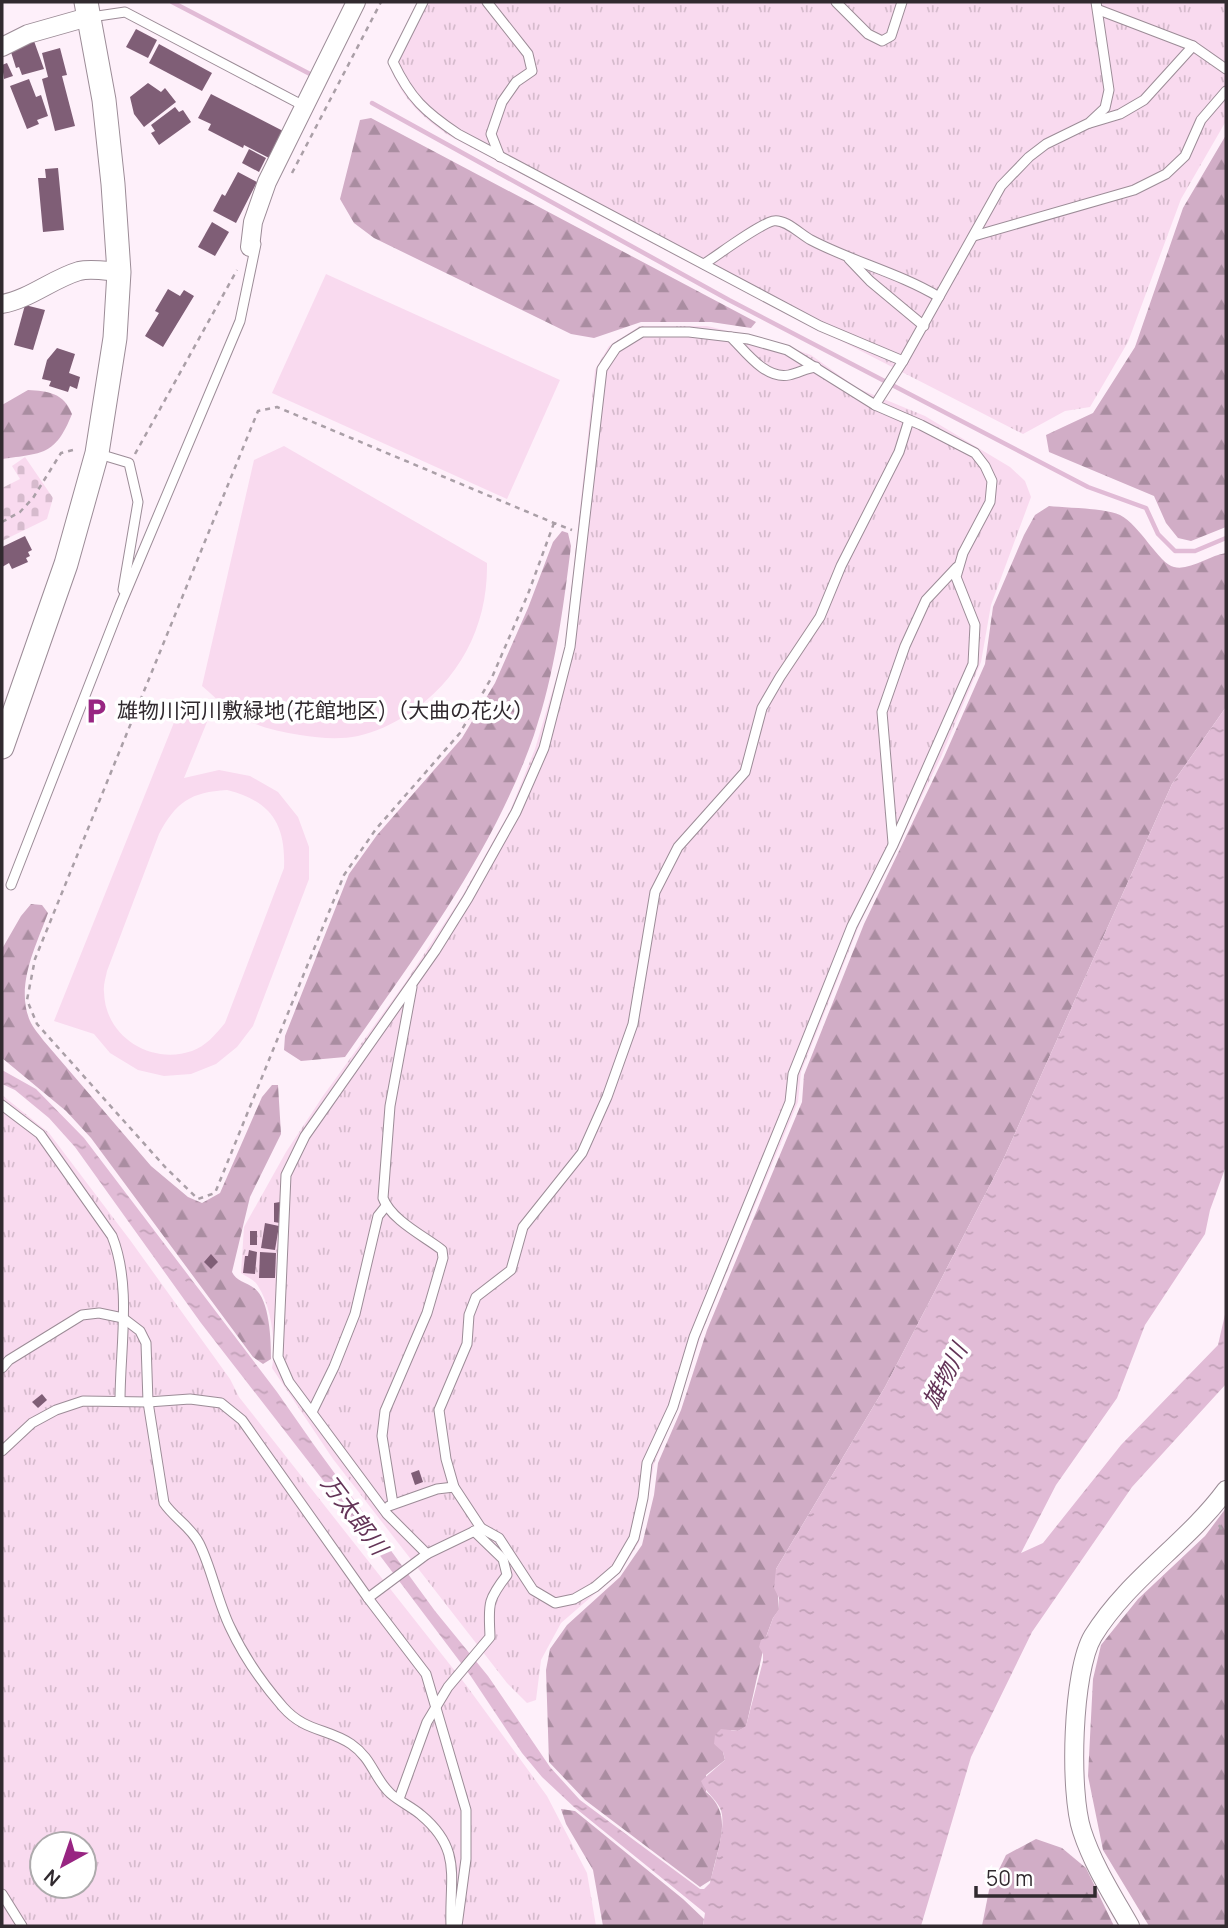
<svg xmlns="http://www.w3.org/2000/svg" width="1228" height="1928" viewBox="0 0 1228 1928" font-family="Manrope,'Noto Sans JP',sans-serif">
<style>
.grass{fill:url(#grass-tufts);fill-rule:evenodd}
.forest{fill:url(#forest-firs)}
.cemetery{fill:url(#cemetery-stones)}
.pitch{fill:#f9daef;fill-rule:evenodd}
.water{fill:url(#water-ripples)}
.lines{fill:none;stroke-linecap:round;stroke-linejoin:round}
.stream{stroke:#e1bbd6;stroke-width:4.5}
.building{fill:#7f5e76}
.service-casing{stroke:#9c8c97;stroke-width:11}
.minor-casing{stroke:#9c8c97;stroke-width:20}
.tertiary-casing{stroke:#9c8c97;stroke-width:25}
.path{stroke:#aa9fa7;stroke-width:2.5;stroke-dasharray:5 5;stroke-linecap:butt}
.service{stroke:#fff;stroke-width:9}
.minor{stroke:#fff;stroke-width:18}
.tertiary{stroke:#fff;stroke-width:23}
.labels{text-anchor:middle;stroke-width:7;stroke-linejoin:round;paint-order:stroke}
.poi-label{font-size:21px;fill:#312a2f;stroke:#fff;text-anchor:start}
.water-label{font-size:23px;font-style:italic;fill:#633457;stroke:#fff}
</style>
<defs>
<pattern id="grass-tufts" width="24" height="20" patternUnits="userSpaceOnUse" patternTransform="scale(1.75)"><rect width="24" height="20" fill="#f9daef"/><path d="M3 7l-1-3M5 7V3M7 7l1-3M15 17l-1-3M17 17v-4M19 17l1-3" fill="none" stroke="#d6bbcd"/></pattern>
<pattern id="forest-firs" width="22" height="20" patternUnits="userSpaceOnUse" patternTransform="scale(1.75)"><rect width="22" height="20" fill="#d1adc6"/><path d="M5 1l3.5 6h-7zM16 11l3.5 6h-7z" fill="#aa8da1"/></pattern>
<pattern id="cemetery-stones" width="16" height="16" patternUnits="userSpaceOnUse" patternTransform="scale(1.75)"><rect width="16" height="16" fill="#f9daef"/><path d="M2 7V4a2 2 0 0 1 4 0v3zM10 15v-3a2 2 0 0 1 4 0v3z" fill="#d6bbcd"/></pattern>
<pattern id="water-ripples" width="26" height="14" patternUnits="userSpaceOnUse" patternTransform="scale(1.75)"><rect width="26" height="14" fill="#e1bbd6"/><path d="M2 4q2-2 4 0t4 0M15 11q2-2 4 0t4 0" fill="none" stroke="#c2a1b8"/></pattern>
</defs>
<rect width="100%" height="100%" fill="#fef0fa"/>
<g class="grass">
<path d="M418,2H1226V121L1181,199L1128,342L1090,407L1065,411L1023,434L734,286L448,135C418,114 401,97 388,62Z"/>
<path d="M640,326H707L774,342L811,355L857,388L925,416L1010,467L1025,481L1031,497L991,605L981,662L941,757L860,923L801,1072L798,1102L702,1332L679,1403L654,1464L639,1542L621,1571L561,1623L541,1660L536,1700L527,1703L507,1683L333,1459L272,1368C276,1344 272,1308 258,1286C255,1280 247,1277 241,1273L244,1227L286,1152L323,1096L405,983L461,898L510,811L535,749L565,649L595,370L609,346Z"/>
<path d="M2,1095L49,1133L130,1240L230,1379L239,1397L466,1685L547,1796L587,1873L596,1926H2ZM42,1844H84V1886H42Z"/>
</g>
<g class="forest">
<path d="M371,118L756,322L751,328L711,322H641L594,338L571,334L374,238L354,223L340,199L360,120Z"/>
<path d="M1226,135V527L1191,541L1178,538L1166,523L1154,496L1049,452L1046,435L1093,413L1135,347L1183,208Z"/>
<path d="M28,390C48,391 64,393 72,414C55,456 43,453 2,459V405Z"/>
<path d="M1049,506C1066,508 1105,508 1120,515C1140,525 1159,564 1174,567C1190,571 1210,555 1226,553V707L1172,784L1003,1160L885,1387L776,1569L779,1610L773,1618L766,1637L746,1727L738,1731L731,1730L723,1752L725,1760L706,1775V1792C735,1816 717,1847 711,1880L700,1887L585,1800L549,1762L546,1670L550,1649L567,1625L620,1577L642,1545L654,1495L658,1463L681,1410L707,1330L802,1102L804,1075L864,924L944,757L985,664L993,607L1024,535L1035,515Z"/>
<path d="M562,531L568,533L571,546C563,610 555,673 534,735C493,853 416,955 345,1057L301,1061L284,1050L285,1036L349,874L377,835L462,738L495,683L528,608L553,542Z"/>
<path d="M31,904L42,905L48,913C36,946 15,986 30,1021C33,1028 39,1034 43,1040L151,1166L188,1197L202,1203L220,1193L262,1097L272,1085H278L281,1134L250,1197L232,1272C236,1281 246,1282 254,1288C270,1299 271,1341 271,1359L263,1364L253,1357L91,1138L66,1111L2,1058V949L21,916Z"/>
<path d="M1226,1508V1926H1149L1103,1850L1088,1776L1093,1679L1101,1645L1138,1599L1205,1536Z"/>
<path d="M561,1809L575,1811L683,1899L704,1919L703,1926H603L593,1870L566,1824Z"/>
<path d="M1036,1839L1062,1848L1086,1868L1114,1926H982L989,1890L1006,1855Z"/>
</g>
<path class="cemetery" d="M25,457L53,498L47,519L2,541V488L20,479L12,466Z"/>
<g class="pitch">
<path d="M326,274L560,380L507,499L272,393Z"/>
<path d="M284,446L487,563C488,626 460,680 407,715C392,724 376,732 358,736C339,740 319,738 300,735C281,732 261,728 244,719C229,712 215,697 202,686L254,460Z"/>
<path d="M179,710L207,722L184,778L219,770L250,776L278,792L298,817L309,847V879L253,1026L237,1047L216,1064L191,1074L164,1076L138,1070L110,1053L94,1034L54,1021ZM227,790C270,801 286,823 284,868L225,1023C215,1035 206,1046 192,1051C151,1065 105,1037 104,992C103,985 106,977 107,971L159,834C176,802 191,792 227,790Z"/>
</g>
<path class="water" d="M1226,707V1166L1210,1210L1205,1234L1145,1325L1117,1398L1056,1485L1021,1553L1043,1543L1121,1445L1218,1345L1226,1310V1384L1132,1487L1032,1632L971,1757L921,1926H703L705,1913L574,1807L542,1777L522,1753L470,1675L329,1488L201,1323L75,1147L49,1118L15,1090L2,1084V1070L36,1089L84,1138L277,1392L314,1445L435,1611L488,1676L550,1767L580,1800L700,1889H704L710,1883C714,1865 728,1823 720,1808C715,1798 706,1793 701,1781L725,1760L723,1752L714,1744L715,1735L721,1729L738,1731L746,1726L763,1661V1654L759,1647L761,1640L766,1637L773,1618L779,1609V1598L774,1588L776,1569L885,1387L1003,1160L1172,784Z"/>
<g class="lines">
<g class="stream">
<path d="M172,2L310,74"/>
<path d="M372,103L729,300L1088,487L1146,508L1158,534L1175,551H1195L1226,538"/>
</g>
</g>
<g class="building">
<path d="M136,29L157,40L148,58L126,47Z"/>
<path d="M34,41L44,69L22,75L19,67L16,68L10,49Z"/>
<path d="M159,44L212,73L202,91L149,63Z"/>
<path d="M60,48L67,75L62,76L75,126L55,131L42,79L48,77L42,53Z"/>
<path d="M7,63L13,76L4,79L2,65Z"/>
<path d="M29,79L36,97L41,95L48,116L37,120L39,124L27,129L10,86Z"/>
<path d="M148,83L161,92L165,88L176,102L144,127L134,114L130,97Z"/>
<path d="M211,94L285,132L271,159L244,145L243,148L208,130L211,124L198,118Z"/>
<path d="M175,107L179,112L183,110L191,122L159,145L151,133L155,131L151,125Z"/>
<path d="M249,149L266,158L259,172L242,163Z"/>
<path d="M58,168L64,230L43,232L38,178H46L45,169Z"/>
<path d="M238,172L257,182L236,223L213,211L222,194L225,196Z"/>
<path d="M212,222L229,232L215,256L198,247Z"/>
<path d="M168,289L180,296L184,290L194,296L163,347L145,336L159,313L155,311Z"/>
<path d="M25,305L45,310L33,350L14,345Z"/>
<path d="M57,348L75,354L69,373L80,377L77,389L70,386L68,392L49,386L51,381L42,379L47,360Z"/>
<path d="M25,536L32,550L28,552L30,556L26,558L28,562L12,569L9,563L2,567V547Z"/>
<path d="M280,1202V1223L274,1222V1203Z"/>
<path d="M265,1223L279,1226L275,1250L261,1248Z"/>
<rect x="250" y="1231" width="7" height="14"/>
<path d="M249,1250L257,1252L255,1274L243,1273L245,1256H248Z"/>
<path d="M260,1252L276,1253L275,1278H259Z"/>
<path d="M211,1254L218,1262L211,1269L204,1262Z"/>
<path d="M42,1394L47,1400L38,1408L32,1402Z"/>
<path d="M419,1470L423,1482L415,1485L411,1473Z"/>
</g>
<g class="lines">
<g class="service-casing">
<g id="service">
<path d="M423,2L393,62C410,98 425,112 458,134L820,326L903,361"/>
<path d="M487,2L528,54L532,71L516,82L502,102L491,134L500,157"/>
<path d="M836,2L868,34L882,41L891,36L902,2"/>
<path d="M1099,10L1193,46L1226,69"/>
<path d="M91,17L125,12L304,106"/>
<path d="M1090,123L1120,114L1144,100L1193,46"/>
<path d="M974,236L1134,190L1166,174L1185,156L1201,120L1226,91"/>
<path d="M849,259L870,281L924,326"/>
<path d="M704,264C721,253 756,226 773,221C785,218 801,235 811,240C853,262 899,273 939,297"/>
<path d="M731,337C746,352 766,380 789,375C799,373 806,368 816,367"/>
<path d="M875,405L903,361L1001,186L1029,157L1046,144L1089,123L1105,108L1109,90L1096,2"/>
<path d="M99,454L129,463L138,502L123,590"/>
<path d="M893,843L882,712L905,646L926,600L957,567"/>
<path d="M11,885L120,606L240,321L256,244"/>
<path d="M2,1105L40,1134L112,1236C132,1286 120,1348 120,1401"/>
<path d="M2,1368L9,1360L82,1315L99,1313L123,1318L140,1331L146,1343L148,1402L164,1503C174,1518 190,1526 199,1543C212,1569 217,1600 230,1627C243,1655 263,1684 283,1707C305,1732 327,1728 351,1744C373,1759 374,1779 391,1794C400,1802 412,1807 421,1815C463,1850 449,1878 451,1926"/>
<path d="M312,1412L334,1367L355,1314L378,1216L386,1206"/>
<path d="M2,1451L32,1423L56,1410L83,1401L148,1402L190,1399L221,1403L242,1420L368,1598L426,1674L466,1810V1859L457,1926"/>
<path d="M393,1504L382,1436L385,1411L427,1313L443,1258L442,1250C424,1236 391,1220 383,1198L390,1106L412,987"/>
<path d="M389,1506L437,1489L454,1487"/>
<path d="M427,1554L387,1514L289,1382L278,1357L286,1175L305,1136L435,951L468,898L516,812L544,748L570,647L602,369L616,348L642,332H689L748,339L787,350L875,405L921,425L975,453L985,466L992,481L990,502L963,553L956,577L975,625L973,664L893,845L852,926L793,1074L790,1102L694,1337L673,1407L647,1463L643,1498L634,1538L616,1569L595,1587L574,1599L555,1603L533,1590L499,1538L481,1528"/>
<path d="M368,1598L427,1554L481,1528L454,1487L446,1459L439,1410L467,1344L469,1315L476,1297L511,1270L523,1227L582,1153L607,1097L633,1024L655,892L678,847L745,772L762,708L780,677L820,617L841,566L899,452L909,420"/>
<path d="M399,1799L427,1722L448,1687L490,1637C489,1605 486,1602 507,1575L503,1559L474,1531"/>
<path d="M2,1894L22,1926"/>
</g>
</g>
<g class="minor-casing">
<g id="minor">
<path d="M2,47L28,34L88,17"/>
<path d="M250,247L253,222L267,182L356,2"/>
<path d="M2,304C30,299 52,279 79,271C91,268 106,271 119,272"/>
<path d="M1130,1926C1113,1896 1093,1865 1082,1831C1069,1792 1072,1671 1093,1636C1128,1579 1187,1543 1226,1490"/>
</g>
</g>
<g class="tertiary-casing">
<path id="tertiary" d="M2,747L66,564L97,453L115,338L119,272L113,184L104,100L86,2"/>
</g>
<g class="path">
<path d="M292,173L381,2"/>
<path d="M135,454L237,270"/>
<path d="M2,522L20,512L33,498L61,453L77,449"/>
<path d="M554,523L528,594L493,675L460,733L376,829L344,875L215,1193L198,1199L166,1168L37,1024L27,1000L35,959L258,411L277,407L554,523L572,530"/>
<path d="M1219,1525L1222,1530L1226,1527"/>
</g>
<use href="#service" class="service"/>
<use href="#minor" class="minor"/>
<use href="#tertiary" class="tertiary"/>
</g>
<defs>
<g id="parking-bare" transform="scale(2.1)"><path d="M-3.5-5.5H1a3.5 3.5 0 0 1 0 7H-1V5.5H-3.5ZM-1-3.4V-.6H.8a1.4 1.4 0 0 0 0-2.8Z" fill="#982582" stroke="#fff" stroke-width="2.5" paint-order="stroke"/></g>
</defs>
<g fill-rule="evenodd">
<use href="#parking-bare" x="96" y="711"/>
</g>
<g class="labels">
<g class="poi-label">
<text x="117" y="718">雄物川河川敷緑地(花館地区)（大曲の花火）</text>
</g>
<g class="water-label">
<text transform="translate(945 1376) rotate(-63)" y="8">雄物川</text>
<text transform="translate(354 1515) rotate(53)" y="8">万太郎川</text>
</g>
</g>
<rect width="1228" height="1928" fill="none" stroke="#312a2f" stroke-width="7"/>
<g transform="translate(63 1865) rotate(220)"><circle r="33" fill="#ffffff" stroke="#adaaac" stroke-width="2"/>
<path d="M0-5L12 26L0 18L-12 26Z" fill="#982582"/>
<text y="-10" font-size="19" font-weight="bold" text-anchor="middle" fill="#312a2f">N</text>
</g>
<path d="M976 1886v10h119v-10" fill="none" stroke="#312a2f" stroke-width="3.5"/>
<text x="986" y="1886" font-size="21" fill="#312a2f" stroke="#ffffff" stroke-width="5" paint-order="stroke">50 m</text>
</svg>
